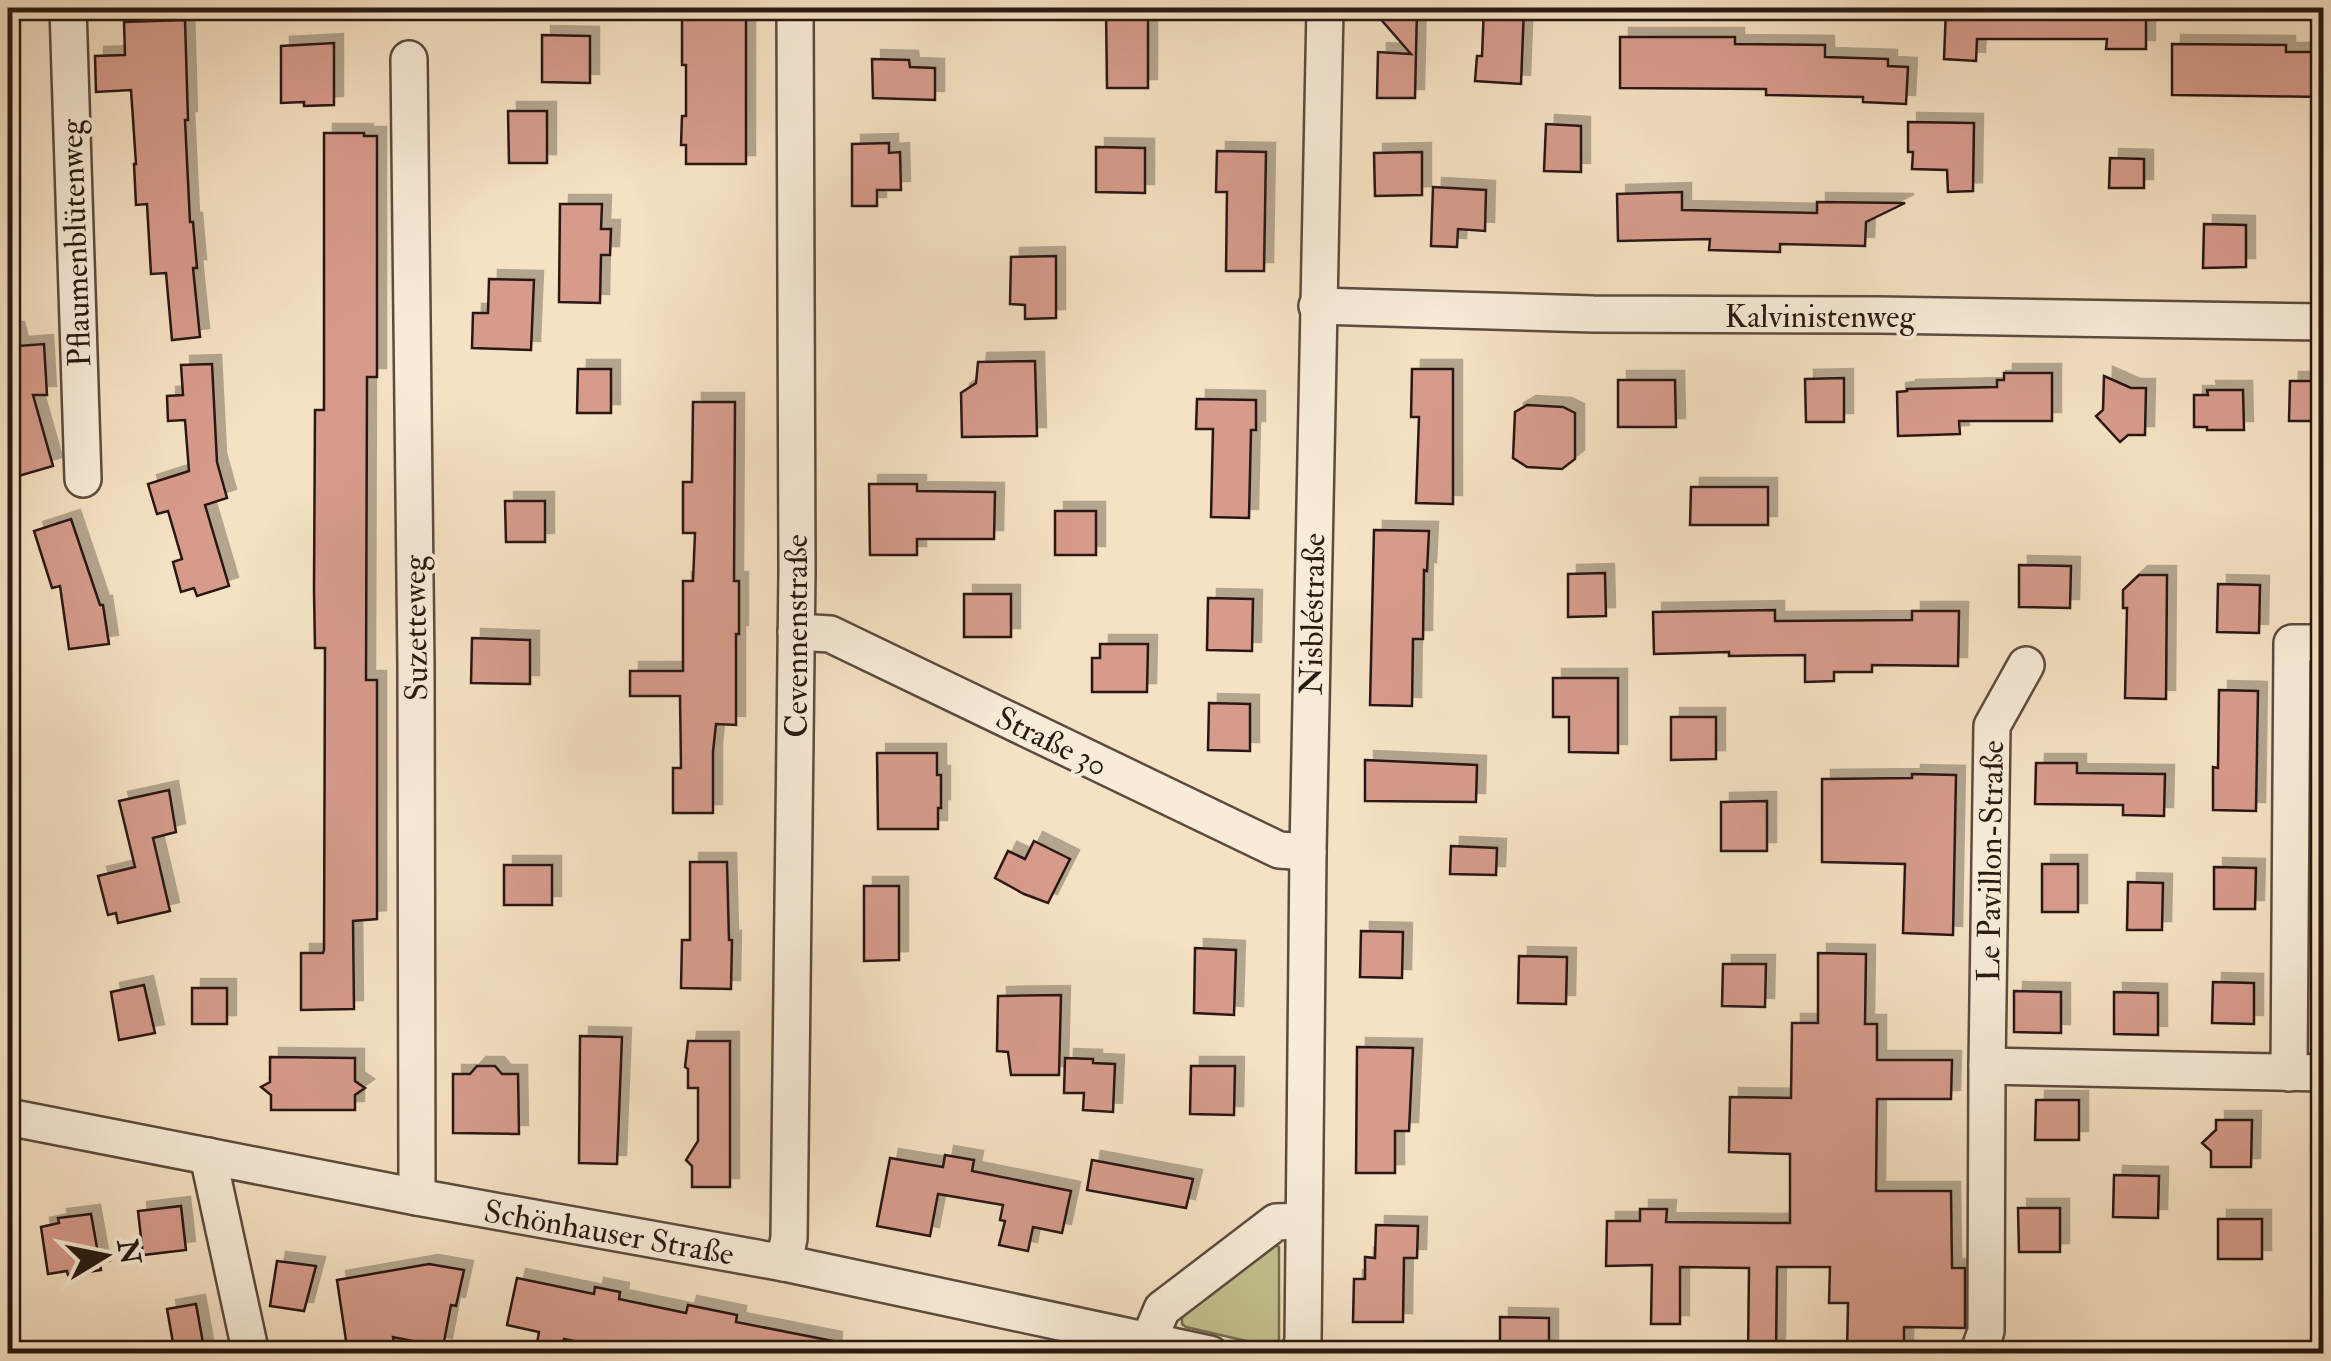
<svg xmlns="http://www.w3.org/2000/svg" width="2331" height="1361" viewBox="0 0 2331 1361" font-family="'IM FELL Double Pica',serif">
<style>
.green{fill:#c3c18f;stroke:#766d50;stroke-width:2.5}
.building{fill:#d79b8c;stroke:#291912;stroke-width:2.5;filter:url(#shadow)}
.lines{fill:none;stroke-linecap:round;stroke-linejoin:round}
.minor-casing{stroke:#5c4b3e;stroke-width:40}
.minor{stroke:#f8ecd8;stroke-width:35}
.labels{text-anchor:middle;stroke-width:8;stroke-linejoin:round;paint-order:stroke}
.street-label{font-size:32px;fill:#291912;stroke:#f8ecd8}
</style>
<defs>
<filter id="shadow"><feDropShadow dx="9" dy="-9" stdDeviation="0" flood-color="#0004"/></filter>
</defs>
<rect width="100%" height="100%" fill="#f5e1c3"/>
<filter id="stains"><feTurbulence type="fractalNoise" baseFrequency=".002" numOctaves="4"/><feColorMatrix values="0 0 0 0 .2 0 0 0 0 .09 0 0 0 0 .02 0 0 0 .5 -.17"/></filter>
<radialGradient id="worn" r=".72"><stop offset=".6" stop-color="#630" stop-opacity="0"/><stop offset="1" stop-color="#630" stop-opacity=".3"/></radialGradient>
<path class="green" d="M1273,1244L1279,1247V1339L1276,1345L1268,1346L1186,1327L1182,1324V1315Z"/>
<g class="building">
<path d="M1106,8H1148V88H1107Z"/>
<path d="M1371,8H1417L1415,98H1377L1378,52L1411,54Z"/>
<path d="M1484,8H1524L1521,84L1475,81L1477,56H1482Z"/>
<path d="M2021,8H2146V49H2106L2107,39H1977L1976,61L1944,59L1946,9Z"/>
<path d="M682,16H746V164H686V145H681L682,116H686V65H682Z"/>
<path d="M185,20L188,120H185L190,222H193L197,268H193L200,337L172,340L166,273L151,274L147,204L136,205L134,164H136L131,90L96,92L95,56L125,55L124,22Z"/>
<path d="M542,35L590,36V83L542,82Z"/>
<path d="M1620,37H1735V44L1825,45V57L1888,59V66L1908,67L1906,104L1863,102V97L1766,95V89L1620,88Z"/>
<path d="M334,43V105L304,106V102L281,103V46Z"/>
<path d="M2172,44L2286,45V52H2324V97L2172,95Z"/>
<path d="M872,59L909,60L910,67L935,68V100L873,98Z"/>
<path d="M508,111H547V163H509Z"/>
<path d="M1908,122L1974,123L1973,191L1948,192L1947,170L1912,169L1913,152H1908Z"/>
<path d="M1546,124L1581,126V172L1544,171Z"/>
<path d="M324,133H364V136H377V377H367L366,680H377V919L353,921L354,1009L301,1010V953H323L324,950L325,648H315L314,590L315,410H324Z"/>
<path d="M889,143V153L900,152L901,190H877V206H852V144Z"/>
<path d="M1096,147L1145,148V193L1096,192Z"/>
<path d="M1217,151L1266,152L1264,271H1226L1227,192H1216Z"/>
<path d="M1422,152V195L1375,196L1374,153Z"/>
<path d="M2110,158L2144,159V188H2109Z"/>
<path d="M1433,187L1486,190L1485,231L1458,229L1457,247L1431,246Z"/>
<path d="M1682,192V210L1817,213V202L1905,203L1866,222L1865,246L1780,244V252L1709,250L1710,239L1618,241L1617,194Z"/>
<path d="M560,204H602L601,229H611L610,255H601L600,303L559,302Z"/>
<path d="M2204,224L2246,225V267L2203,268Z"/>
<path d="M1056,256V318L1025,319V305L1010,304L1011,257Z"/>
<path d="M489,279L534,280L531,350L472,348L473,313H488Z"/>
<path d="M15,331L19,346L44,344L47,395H33L53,466L8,479V332Z"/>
<path d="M1035,361L1037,436L962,437L961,393L976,383L978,362Z"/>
<path d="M212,364L217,462L227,498L205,505L229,586L197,596L194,588L181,592L173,562L182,559L168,511L157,514L148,484L189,471L185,420L168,421L167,396L183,395L181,365Z"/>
<path d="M578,369H611V413H577Z"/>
<path d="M1412,369H1453V504L1416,503L1419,417H1411Z"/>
<path d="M2004,373H2052V421H1959L1960,434L1898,436L1897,392L1907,391V389L1997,387V380H2004Z"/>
<path d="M2104,376L2131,388H2146L2145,435H2128L2120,442L2096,416L2103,410Z"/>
<path d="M1844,378V422H1806L1805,379Z"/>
<path d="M1618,380H1675L1676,427H1618Z"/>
<path d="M2290,381H2324V421H2289Z"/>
<path d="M2207,390H2243L2244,430H2207V427H2194V395H2208Z"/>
<path d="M1197,399L1256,400V430H1251L1249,518L1211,517L1213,429H1196Z"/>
<path d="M693,402H735L734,581H739V634H736V725L716,724L713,752V813H673V768H681L680,696H630V671H683V581H693L695,533H683V482H692Z"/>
<path d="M1527,405L1563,407L1575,413V459L1562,469L1527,467L1513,458L1515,412Z"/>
<path d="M869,484H917V491L995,492L994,539H917V555H870Z"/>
<path d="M1691,487H1768V525H1690Z"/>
<path d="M505,501H545V542H506Z"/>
<rect x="1055" y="511" width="41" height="44"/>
<path d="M71,519L100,605H103L109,644L69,649L60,586L52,588L34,531Z"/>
<path d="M1374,530L1429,531L1427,571L1424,570L1423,639H1413L1412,706L1370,705Z"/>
<path d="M2019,565L2071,566L2070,608L2019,607Z"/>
<path d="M1605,573L1606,616L1568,617V574Z"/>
<path d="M2139,575H2167L2166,699L2125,698L2127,608H2123V590Z"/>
<path d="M2218,584L2260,585L2259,633L2217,632Z"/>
<rect x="964" y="594" width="47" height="43"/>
<path d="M1208,598L1253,599L1252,651L1207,650Z"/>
<path d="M1775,610V621L1912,620V611H1959L1958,666L1872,665V672H1834V681L1805,682V655L1729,656V652L1654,654L1653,612Z"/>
<path d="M472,638L530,640V684L471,683Z"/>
<path d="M1100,644H1148L1147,692H1092V658H1100Z"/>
<path d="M1553,678H1618V753L1569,752V717H1553Z"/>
<path d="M2219,690L2258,691L2256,811L2213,810V767L2218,768Z"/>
<path d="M1209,703L1250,704V751L1208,750Z"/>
<path d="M1671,717H1716V759L1671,760Z"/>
<path d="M877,753H937V775H941V808H938V829H878Z"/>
<path d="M1365,760L1477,765L1476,802L1365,801Z"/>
<path d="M2036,763H2077V773L2165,774L2164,816L2123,815V805L2035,804Z"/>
<path d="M1912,774L1956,775L1953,935L1903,933L1905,864L1822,862V779L1912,778Z"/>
<path d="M169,790L176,832L153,838L170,911L118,923L116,913L108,915L98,876L135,867L119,801Z"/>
<path d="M1767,801V851H1721V802Z"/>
<path d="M1034,841L1070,859L1048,903L1024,894L995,878L1008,851L1025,859Z"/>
<path d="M1451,846L1497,848L1496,875L1450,874Z"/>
<path d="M690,862H727L729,940H732L731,989L681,988L682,940H690Z"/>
<rect x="2042" y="864" width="36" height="48"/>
<rect x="504" y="865" width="48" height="40"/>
<path d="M2214,867L2256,868L2255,909H2214Z"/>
<path d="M2128,882L2163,883L2162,930H2127Z"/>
<path d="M864,886H899V960L864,961Z"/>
<path d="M1361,931L1403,932L1402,978L1360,977Z"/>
<path d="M1195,948L1236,950L1234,1015L1194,1013Z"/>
<path d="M1818,953L1866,954L1865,1024H1877V1060H1952L1951,1099H1877L1876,1191H1951L1952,1268H1965V1328L1904,1327V1354H1847L1848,1303H1829L1830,1267H1777L1776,1354H1748L1749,1268L1680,1267V1324H1651L1652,1265L1606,1266L1607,1221H1640V1209H1667L1666,1222L1790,1223V1154L1729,1152L1730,1097L1791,1098L1792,1023H1818Z"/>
<path d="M1519,956L1567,957L1566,1004L1518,1003Z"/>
<path d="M1723,964H1766L1765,1007L1722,1006Z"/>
<path d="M2213,982L2254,983V1024L2212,1023Z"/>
<path d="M144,985L155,1033L119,1040L111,992Z"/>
<rect x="192" y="988" width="35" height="36"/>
<path d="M2014,991L2061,992V1033L2014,1032Z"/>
<path d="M2114,992L2158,993V1035L2114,1034Z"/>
<path d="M1061,995L1059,1075H1011L1008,1052L997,1051L998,996Z"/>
<path d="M580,1036L622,1037L617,1164L579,1163Z"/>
<path d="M688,1041H730V1187H692V1166L686,1160L698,1141V1088H688V1069L685,1067Z"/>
<path d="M1357,1047L1413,1048L1409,1131H1395V1173H1356Z"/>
<path d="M270,1057L355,1058V1081L365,1088L355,1095V1110H271V1095L261,1087L270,1082Z"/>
<path d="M1065,1058L1093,1059V1063L1115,1064L1113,1112L1083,1110L1084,1093H1064Z"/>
<path d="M477,1066H495L502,1074H518L519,1134L453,1133V1074H470Z"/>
<path d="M1191,1066H1235L1234,1115L1190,1114Z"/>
<path d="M2036,1100H2079V1140H2035Z"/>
<path d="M2216,1120H2252L2251,1167H2211V1151L2202,1143L2216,1130Z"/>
<path d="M945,1155L974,1160L972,1171L1071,1191L1062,1233L1033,1227L1028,1251L999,1245L1005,1221L1000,1220L1003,1205L938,1194L930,1236L877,1226L890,1158L943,1167Z"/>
<path d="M1092,1160L1193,1179L1186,1208L1087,1190Z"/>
<path d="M2114,1175L2159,1176L2158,1218L2113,1217Z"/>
<path d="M181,1206L186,1250L143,1255L138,1211Z"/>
<path d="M2018,1208H2060V1252H2019Z"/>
<path d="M91,1214L101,1270L68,1275L67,1271L48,1274L41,1227L59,1223L58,1218Z"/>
<rect x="2218" y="1219" width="44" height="40"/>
<path d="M1376,1225L1418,1226L1417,1258H1404L1403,1322H1353L1354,1279H1365V1257L1375,1258Z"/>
<path d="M277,1261L316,1266L304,1311L270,1306Z"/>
<path d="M429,1264L464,1270L456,1306L451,1305L443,1347L393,1337L396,1354H348L337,1280Z"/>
<path d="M517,1278L594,1294L595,1287L620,1292L619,1299L686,1313L688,1305L737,1315L736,1322L833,1341L832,1354H638L564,1339L561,1354H535L539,1332L507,1325Z"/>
<path d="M196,1304L205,1354H175L167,1309Z"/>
<path d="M1500,1317L1549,1318V1354H1500Z"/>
</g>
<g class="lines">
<g class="minor-casing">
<g id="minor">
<path d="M68,8L83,479"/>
<path d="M409,59L416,666L417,1197"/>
<path d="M1317,306L1593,314L1879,315L2324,322"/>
<path d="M796,632L830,634L1279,850L1308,852"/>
<path d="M1987,1066L2324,1073"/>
<path d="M2289,1073L2292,643H2324"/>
<path d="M8,1117L417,1197L784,1263L1210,1354"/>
<path d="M208,1156L251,1354"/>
<path d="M784,1263L789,1238L797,571L795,8"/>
<path d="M1143,1354L1162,1309L1276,1222L1304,1221"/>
<path d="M1298,1354L1303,1342L1308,852L1325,8"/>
<path d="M1978,1354L1986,1331L1987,1066L1992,726L2026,665"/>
</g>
</g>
<use href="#minor" class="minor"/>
</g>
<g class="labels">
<g class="street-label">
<text transform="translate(75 243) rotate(-92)" y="11">Pflaumenblütenweg</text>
<text x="1820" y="327">Kalvinistenweg</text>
<text transform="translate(1312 614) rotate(-89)" y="11">Nisbléstraße</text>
<text transform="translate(415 628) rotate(-91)" y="11">Suzetteweg</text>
<text transform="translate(796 636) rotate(-90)" y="11">Cevennenstraße</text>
<text transform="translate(1052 741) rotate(26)" y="11">Straße 30</text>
<text transform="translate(1990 861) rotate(-89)" y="11">Le Pavillon-Straße</text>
<text transform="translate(609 1232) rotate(10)" y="11">Schönhauser Straße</text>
</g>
</g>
<rect width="2331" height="1361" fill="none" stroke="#f5e1c3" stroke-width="40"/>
<rect x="10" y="10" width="2311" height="1341" fill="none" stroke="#291912" stroke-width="5"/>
<rect x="20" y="20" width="2291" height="1321" fill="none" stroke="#291912" stroke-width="2.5"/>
<g transform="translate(105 1256) rotate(80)" stroke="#f8ecd8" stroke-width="8" paint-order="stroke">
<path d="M0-8L18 38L0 25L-18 38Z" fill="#291912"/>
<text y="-15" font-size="28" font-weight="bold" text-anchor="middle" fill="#291912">N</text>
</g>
<rect width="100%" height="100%" filter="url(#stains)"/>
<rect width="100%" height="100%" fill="url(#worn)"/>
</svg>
